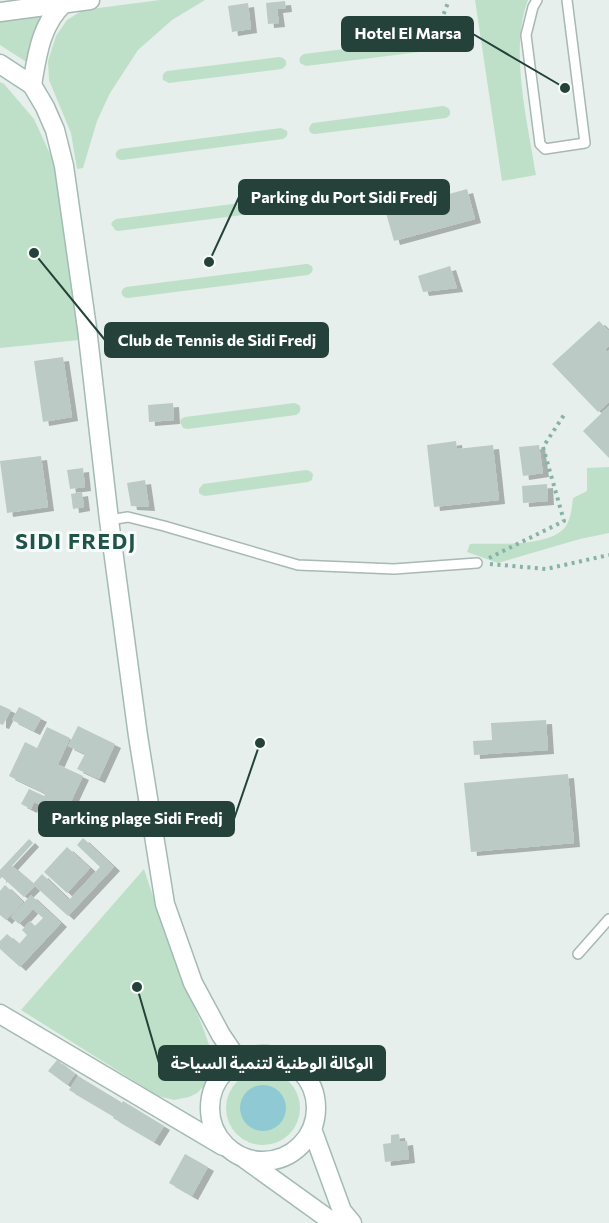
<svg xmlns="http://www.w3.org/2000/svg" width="609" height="1223" viewBox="0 0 609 1223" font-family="Commissioner,'Noto Sans Arabic',sans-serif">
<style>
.green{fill:#bfe0c8}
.water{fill:#8ec9d4}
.building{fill:#bbcac4;filter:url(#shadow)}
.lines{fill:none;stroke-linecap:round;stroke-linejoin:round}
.lane-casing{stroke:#a8b8b2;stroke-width:12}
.street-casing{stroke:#a8b8b2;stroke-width:21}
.secondary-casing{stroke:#a4bbb3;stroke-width:21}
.path{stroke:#86b3a5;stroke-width:4;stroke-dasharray:3 4.5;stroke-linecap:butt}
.lane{stroke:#fff;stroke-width:9}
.street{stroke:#fff;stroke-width:18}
.secondary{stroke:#fff;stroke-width:18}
.labels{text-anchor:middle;stroke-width:6;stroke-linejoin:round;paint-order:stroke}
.district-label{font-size:21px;font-weight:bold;letter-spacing:1.5px;fill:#1f5548;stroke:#f7fbf9}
.leader{fill:none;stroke:#24423a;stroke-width:2}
.callout-dot{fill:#24423a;stroke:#f7fbf9;stroke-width:2}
.callout{fill:#24423a;stroke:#24423a;stroke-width:2}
.callout-label{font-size:16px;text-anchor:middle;font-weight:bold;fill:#fff}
</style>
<defs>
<filter id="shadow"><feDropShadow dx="6" dy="4" stdDeviation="0" flood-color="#0004"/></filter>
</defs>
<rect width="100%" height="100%" fill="#e6efeb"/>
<g class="green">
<path d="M160,0H205L172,20L138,50L110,93L97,121L83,168L77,169L71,133L49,80L48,61L56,36L67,20L83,10Z"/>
<path d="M475,0H528C509,49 528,124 536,175L502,181Z"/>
<path d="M46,15L28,63L0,45V22Z"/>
<path d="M434,38C442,39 443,46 436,50L306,66L300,63C299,59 299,57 304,54Z"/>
<path d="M279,57C287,58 289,65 282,69L169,83L163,80C162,75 163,73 167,71Z"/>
<path d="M0,82L4,84L34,119L56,167L79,340L0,348Z"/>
<path d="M443,106C449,107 452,111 449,116L446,118L315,134C308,134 307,127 313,123Z"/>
<path d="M281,128L287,131C288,135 287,137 283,139L122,160C115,160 113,152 120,149Z"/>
<path d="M286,197H290L293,203L292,207L288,209L118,231L115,230L111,224L113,221L116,219Z"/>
<path d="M306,264C314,264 315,272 308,275L128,298C121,298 119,290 126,287Z"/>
<path d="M294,403L297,404L300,406C301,411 300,413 296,415L187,429L183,428L180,422L181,419L185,417Z"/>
<path d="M609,467V533L580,539L498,563L467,552L470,544C494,543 551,548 566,526C571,518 572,507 573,498L587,491V468Z"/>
<path d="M306,470L310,471L313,474L312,480L308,482L205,496L202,495L199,493V489L203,484Z"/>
<path d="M144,869L172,954L202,1025L214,1059L213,1072L208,1082L197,1093L189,1097L174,1100L158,1096L21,1010Z"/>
<circle cx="263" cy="1108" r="37"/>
</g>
<circle class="water" cx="263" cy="1108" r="23"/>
<g class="building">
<path d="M285,1L286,8L277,9L279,23L268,24L266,3Z"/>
<path d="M248,3L251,29L232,32L228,6Z"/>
<path d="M440,187L442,196L467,189L475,219L394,241L386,213L415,205L412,194Z"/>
<path d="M450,266L457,288L423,292L418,276Z"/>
<path d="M599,321L609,331V346L605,349L607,352L609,350V402L598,412L552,364Z"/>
<path d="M63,357L72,417L43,422L34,361Z"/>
<path d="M173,403L174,420L149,422L148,405Z"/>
<path d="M609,406V458L583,431Z"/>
<path d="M456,441L457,449L493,445L499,500L434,507L427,445Z"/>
<path d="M539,445L543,473L523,476L519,447Z"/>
<path d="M41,456L48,507L7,513L0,461Z"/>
<path d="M83,468L85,487L70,489L67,470Z"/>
<path d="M145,480L149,507L131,506L127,483Z"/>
<path d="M547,484L548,501L523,503L522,486Z"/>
<path d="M82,492L84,507L73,509L71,494Z"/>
<path d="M0,705L11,710L3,725L0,724Z"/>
<path d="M19,707L41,718L34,731L12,720Z"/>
<path d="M546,720L548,750L474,755L473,741L492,740L491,723Z"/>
<path d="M78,726L115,744L99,779L77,769L85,754L68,746Z"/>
<path d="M47,727L70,738L45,793L9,776L25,742L37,748Z"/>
<path d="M59,765L83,776L60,825L44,817L48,809L34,802L31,809L21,804L29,789L44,796Z"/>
<path d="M568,774L574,843L471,852L464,783Z"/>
<path d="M83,838L114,867L68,916L35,886L24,897L2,877L0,879V870L29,839L33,843L12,866L33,884L42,874L69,900L100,867L77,845Z"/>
<path d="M67,847L90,868L67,893L44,872Z"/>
<path d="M5,885L23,902L6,920L0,915V891Z"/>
<path d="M31,895L61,923L20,967L0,949V941L7,934L19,944L27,935L22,930L30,921L35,926L43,918L33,909L19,924L11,917Z"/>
<path d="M57,1060L75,1074L67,1085L48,1071Z"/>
<path d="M78,1076L121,1102L113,1116L69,1090Z"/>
<path d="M123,1101L164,1126L154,1142L113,1118Z"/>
<path d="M399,1134L400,1142L407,1141L409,1159L385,1162L383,1144L391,1143V1135Z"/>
<path d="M185,1154L208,1167L192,1196L169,1183Z"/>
</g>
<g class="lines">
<g class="lane-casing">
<g id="lane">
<path d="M537,0L533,7L526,35L540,144L545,149L585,143L567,0"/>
<path d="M109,520L128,517L164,526L298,565L394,569L477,563"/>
<path d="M578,954L609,919"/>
</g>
</g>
<g class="street-casing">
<g id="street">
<path d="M0,12L90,0"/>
<path d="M32,85C37,55 41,24 64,3"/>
</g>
</g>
<g class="secondary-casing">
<g id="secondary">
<path d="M0,64L32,85L45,107L55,130L64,166L87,328L109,520L138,736L165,904L193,983L221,1035L238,1060"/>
<path d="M0,1014L223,1146"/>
<circle cx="263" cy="1108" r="53"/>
<path d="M312,1129L342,1211L352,1223"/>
<path d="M245,1159L334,1223"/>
</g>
</g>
<g class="path">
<path d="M441,21L449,0"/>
<path d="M489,558L564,521L543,447L566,412"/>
<path d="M490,564L546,569L609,555"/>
</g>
<use href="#lane" class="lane"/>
<use href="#street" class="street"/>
<use href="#secondary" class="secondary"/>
</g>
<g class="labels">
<g class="district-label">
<text x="76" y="549">SIDI FREDJ</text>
</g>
</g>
<path class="leader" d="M565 88L473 34M209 262L239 197M34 253L105 340M260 743L234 819M137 987L159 1063"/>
<g class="callout-dot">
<circle cx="565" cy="88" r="6"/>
<circle cx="209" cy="262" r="6"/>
<circle cx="34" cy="253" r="6"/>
<circle cx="260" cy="743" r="6"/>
<circle cx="137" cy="987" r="6"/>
</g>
<g class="callout">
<rect x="342" y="17" width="131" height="34" rx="6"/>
<rect x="239" y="180" width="210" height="34" rx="6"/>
<rect x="105" y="323" width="223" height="34" rx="6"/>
<rect x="39" y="802" width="195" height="34" rx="6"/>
<rect x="159" y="1046" width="226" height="34" rx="6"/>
</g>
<g class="callout-label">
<text x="408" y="39">Hotel El Marsa</text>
<text x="344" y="203">Parking du Port Sidi Fredj</text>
<text x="217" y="346">Club de Tennis de Sidi Fredj</text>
<text x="137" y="824">Parking plage Sidi Fredj</text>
<text x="272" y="1069">الوكالة الوطنية لتنمية السياحة</text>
</g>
</svg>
